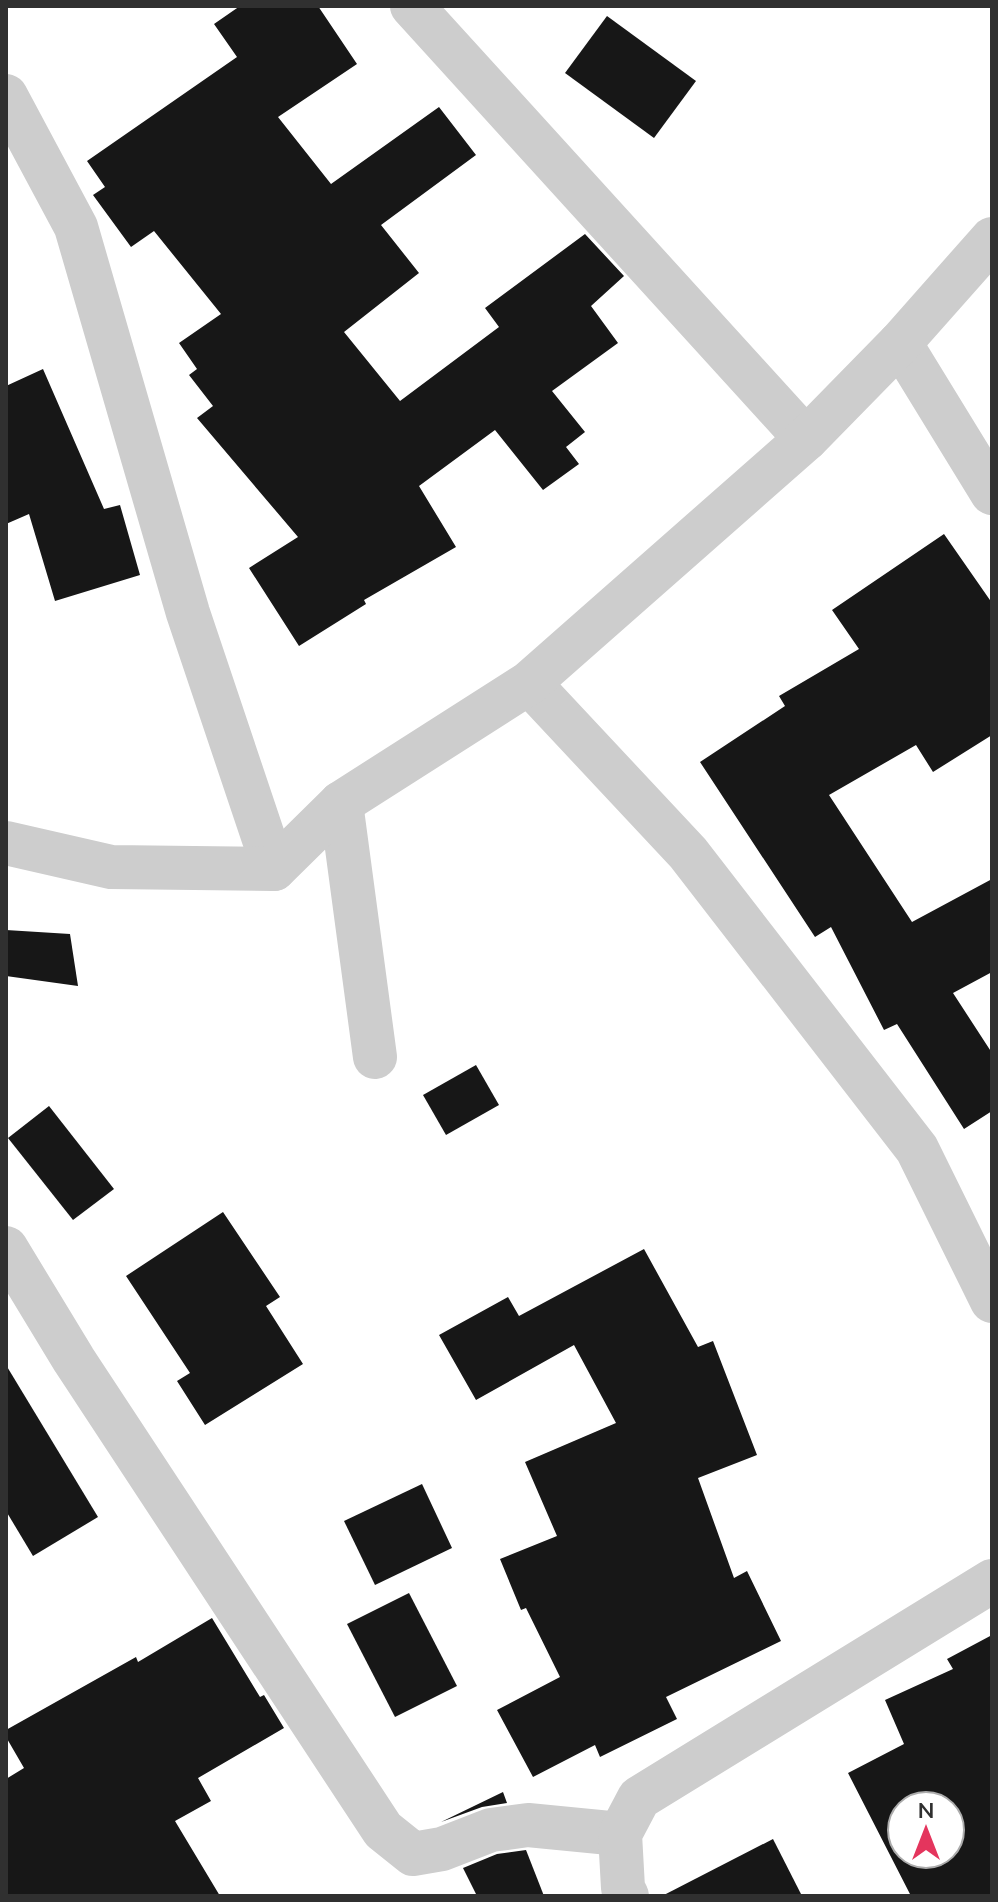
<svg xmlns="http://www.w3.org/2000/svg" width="998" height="1902" viewBox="0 0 998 1902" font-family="Mulish,sans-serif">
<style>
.building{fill:#171717;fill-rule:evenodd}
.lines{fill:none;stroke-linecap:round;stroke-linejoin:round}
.minor{stroke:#cdcdcd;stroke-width:44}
.tertiary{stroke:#cdcdcd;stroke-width:44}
</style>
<rect width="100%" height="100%" fill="#fff"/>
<g class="building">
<path d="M240,6H318L357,64L278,117L331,184L439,107L476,155L381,225L419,273L344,332L400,401L499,327L485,308L585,234L624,276L591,306L618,343L552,391L585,432L566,447L579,464L543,490L495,430L419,486L456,547L364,600L366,604L299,646L249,568L298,537L197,418L213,406L189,375L197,369L179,343L221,314L154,231L131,247L93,195L105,187L87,161L237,57L214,24Z"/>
<path d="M607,16L696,81L654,138L565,73Z"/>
<path d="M43,369L104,509L120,505L140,575L55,601L29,514L6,524V386Z"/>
<path d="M944,534L992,603V735L933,772L916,745L829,795L912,922L992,879V972L953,993L992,1053V1111L964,1129L897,1024L884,1030L831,927L815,937L700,762L785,706L779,696L859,649L832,610Z"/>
<path d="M6,930L70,934L78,986L6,976Z"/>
<path d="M476,1065L499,1105L446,1135L423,1095Z"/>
<path d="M49,1106L114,1189L73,1220L8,1138Z"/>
<path d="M223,1212L280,1297L266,1306L303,1364L205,1425L177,1381L190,1373L126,1276Z"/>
<path d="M644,1249L698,1347L713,1341L757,1455L698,1478L734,1578L747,1571L781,1641L666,1697L677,1719L600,1757L595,1745L533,1777L497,1710L560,1677L526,1608L521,1610L500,1559L557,1536L525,1462L616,1423L574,1345L476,1400L439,1335L508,1297L519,1316Z"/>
<path d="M6,1365L98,1517L33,1556L6,1511Z"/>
<path d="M422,1484L452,1548L375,1585L344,1521Z"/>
<path d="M409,1593L457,1686L395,1717L347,1624Z"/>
<path d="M212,1618L260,1697L264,1695L284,1728L198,1778L211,1801L175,1821L220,1896H6V1779L24,1768L6,1737V1730L136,1657L138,1662Z"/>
<path d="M992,1635V1896H911L848,1773L904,1744L885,1700L953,1669L947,1659ZM902,1806H950V1854H902Z"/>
<path d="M503,1792L507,1803L482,1807L441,1822Z"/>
<path d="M773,1839L802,1896H662Z"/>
<path d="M526,1850L544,1896H477L463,1868L497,1854Z"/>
</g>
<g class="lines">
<g class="minor">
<path d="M412,6L806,439"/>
<path d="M6,96L76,227L188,613L274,869"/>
<path d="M900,343L992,493"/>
<path d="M529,683L688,853L917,1149L992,1301"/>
<path d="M341,803L375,1057"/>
<path d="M6,1248L74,1360L383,1830L413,1854L442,1849L491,1830L528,1825L620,1834"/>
<path d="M627,1896L623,1888L620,1834L639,1798L992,1581"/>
</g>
<path class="tertiary" d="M6,843L111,867L274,869L341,803L529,683L806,439L900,343L992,239"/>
</g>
<rect width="998" height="1902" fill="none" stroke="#303030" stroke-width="16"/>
<g transform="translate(926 1830)"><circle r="38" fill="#ffffff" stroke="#acacac" stroke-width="2"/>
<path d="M0-6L14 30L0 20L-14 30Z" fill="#e4355d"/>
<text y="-12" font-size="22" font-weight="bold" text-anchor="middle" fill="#303030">N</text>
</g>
</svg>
